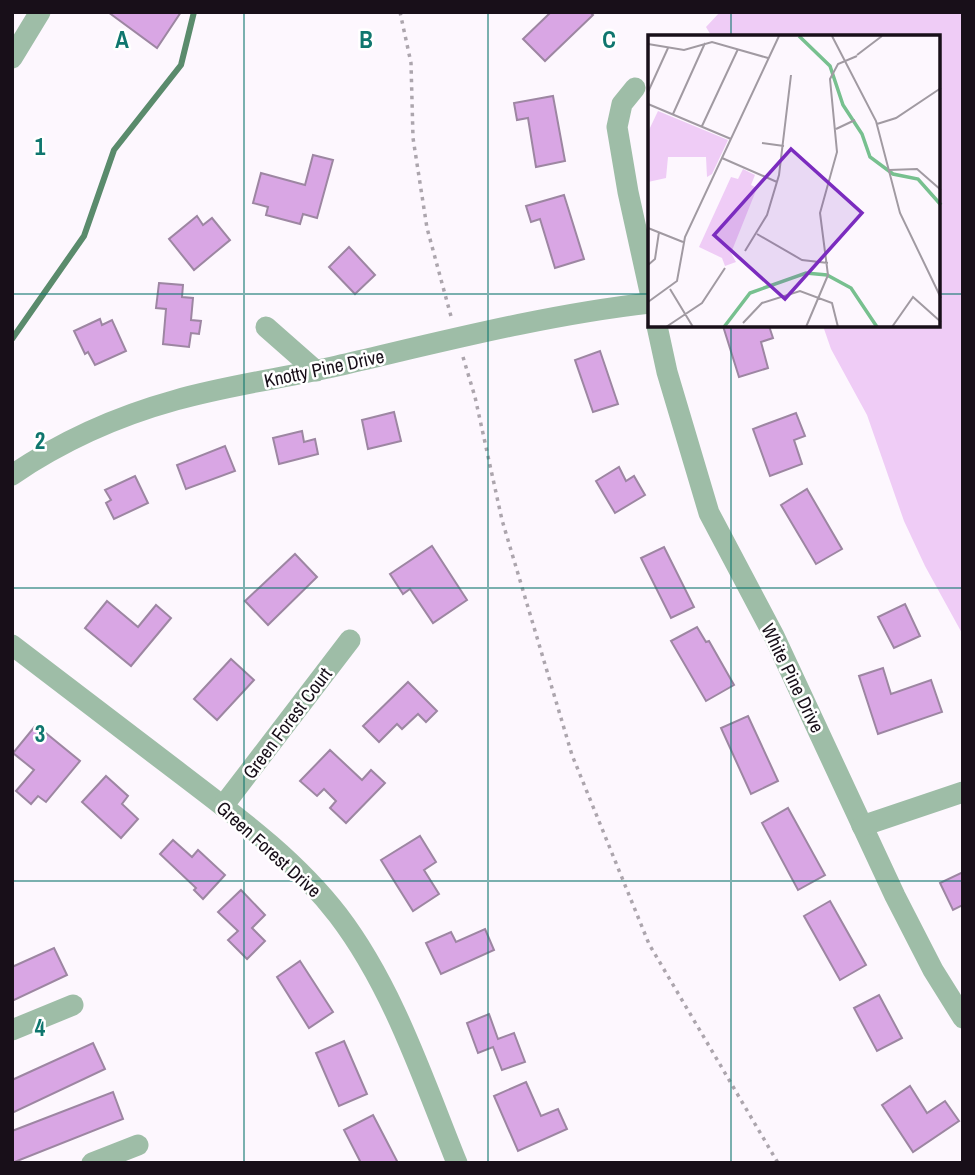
<svg xmlns="http://www.w3.org/2000/svg" width="975" height="1175" viewBox="0 0 975 1175" font-family="'Archivo Narrow',sans-serif">
<style>
.green{fill:#efccf6}
.lines{fill:none;stroke-linecap:round;stroke-linejoin:round}
.stream{stroke:#5a8b6c;stroke-width:6}
.building{fill:#d9a6e4;stroke:#9d86a2;stroke-width:2}
.path{stroke:#aca5ad;stroke-width:3.5;stroke-dasharray:3.5 5;stroke-linecap:butt}
.minor{stroke:#9ebda7;stroke-width:21}
.grid{fill:none;stroke:#0f766e;stroke-width:2;stroke-opacity:0.55}
.labels{text-anchor:middle;stroke-width:5;stroke-linejoin:round;paint-order:stroke}
.street-label{font-size:19px;fill:#180f19;stroke:#fff}
.inset-river{fill:none;stroke:#77c08f;stroke-width:3.5}
.inset-road{fill:none;stroke:#a19aa2;stroke-width:2}
.view{fill:#7b2cbf;fill-opacity:0.15;stroke:#7b2cbf;stroke-width:3.5}
.inset-edge{fill:none;stroke:#180f19;stroke-width:3.5}
.grid-label{font-size:23px;text-anchor:middle;font-weight:bold;fill:#0f766e;stroke:#fff;stroke-width:5;stroke-linejoin:round;paint-order:stroke}
</style>
<rect width="100%" height="100%" fill="#fdf7fe"/>
<path class="green" d="M720,12H963V635L925,566L904,521L867,415L831,349L823,326H938V37H712L706,27Z"/>
<g class="lines">
<path class="stream" d="M12,339L84,236L114,150L181,65L194,12"/>
</g>
<g class="building">
<path d="M108,12H181L157,48Z"/>
<path d="M551,12H590L593,15L545,61L523,39Z"/>
<path d="M553,96L565,161L536,167L528,118L517,120L514,103Z"/>
<path d="M313,155L333,160L317,218L303,214L300,224L266,215L268,207L253,203L261,173L305,185Z"/>
<path d="M564,195L584,259L555,268L540,219L531,222L526,206Z"/>
<path d="M197,216L203,225L212,218L230,240L194,270L169,239Z"/>
<path d="M349,247L375,275L355,294L329,267Z"/>
<path d="M159,283L183,285L182,297L193,298L191,320L201,321L199,334L191,333L189,347L163,344L166,309L156,308Z"/>
<path d="M100,319L102,325L112,320L126,351L95,365L88,352L85,354L74,331Z"/>
<path d="M723,326H769L773,338L761,342L768,368L739,377Z"/>
<path d="M600,351L618,404L593,412L575,360Z"/>
<path d="M394,412L401,441L368,449L362,420Z"/>
<path d="M796,413L805,436L794,440L802,464L770,476L753,429Z"/>
<path d="M302,431L304,442L315,439L318,454L279,464L273,438Z"/>
<path d="M225,446L235,471L186,489L177,465Z"/>
<path d="M619,467L626,481L634,476L645,495L615,513L596,481Z"/>
<path d="M135,476L148,503L114,519L106,503L111,500L105,490Z"/>
<path d="M807,489L842,549L816,564L781,505Z"/>
<path d="M432,546L467,600L433,623L410,589L403,594L390,574Z"/>
<path d="M664,547L694,607L671,618L641,558Z"/>
<path d="M295,554L317,577L268,625L245,601Z"/>
<path d="M107,601L138,627L156,605L171,618L131,666L85,628Z"/>
<path d="M905,604L920,636L894,648L878,617Z"/>
<path d="M697,627L706,642L709,641L734,685L706,701L671,641Z"/>
<path d="M231,659L254,680L217,720L194,699Z"/>
<path d="M883,668L891,694L931,680L942,712L878,734L859,676Z"/>
<path d="M408,682L437,711L426,722L418,714L402,729L397,724L379,742L363,726Z"/>
<path d="M748,716L778,781L751,794L721,728Z"/>
<path d="M36,725L80,761L46,802L38,796L31,804L16,791L34,770L13,753Z"/>
<path d="M330,750L362,780L371,770L385,783L346,823L330,808L336,801L324,789L317,796L300,781Z"/>
<path d="M106,776L128,796L122,804L138,819L121,838L82,802Z"/>
<path d="M788,808L825,875L798,890L762,823Z"/>
<path d="M420,836L436,862L424,870L439,894L413,911L381,860Z"/>
<path d="M173,840L192,857L198,850L225,875L203,899L194,890L196,888L160,854Z"/>
<path d="M963,872V905L953,910L940,883Z"/>
<path d="M241,890L265,915L252,928L265,941L247,959L228,940L238,931L218,912Z"/>
<path d="M830,901L866,965L840,980L804,916Z"/>
<path d="M485,929L494,950L441,974L426,943L451,932L456,942Z"/>
<path d="M54,948L67,975L12,1001V967Z"/>
<path d="M300,961L333,1012L309,1028L277,977Z"/>
<path d="M879,995L902,1038L877,1051L854,1008Z"/>
<path d="M489,1014L498,1039L514,1033L525,1062L502,1070L493,1047L478,1053L467,1023Z"/>
<path d="M344,1041L367,1094L339,1106L316,1053Z"/>
<path d="M93,1043L105,1069L12,1113V1080Z"/>
<path d="M526,1082L541,1116L558,1109L567,1129L518,1151L494,1096Z"/>
<path d="M910,1086L927,1113L945,1101L959,1121L913,1152L882,1105Z"/>
<path d="M113,1092L123,1119L12,1163V1131Z"/>
<path d="M373,1115L398,1163H361L344,1130Z"/>
</g>
<g class="lines">
<g class="path">
<path d="M400,12L411,63L413,138L427,228L452,320"/>
<path d="M463,357L475,397L502,520L572,755L649,944L778,1163"/>
</g>
<g class="minor">
<path d="M12,58L40,12"/>
<path d="M635,88L622,104L617,127L628,192L650,292"/>
<path d="M657,326L667,372L709,513L774,636L895,896L933,970L963,1018"/>
<path d="M266,327L316,371"/>
<path d="M12,475C62,441 118,416 176,400C229,385 284,378 337,366C441,342 544,315 650,303"/>
<path d="M12,645C68,688 124,731 181,774C236,816 295,859 338,915C393,987 423,1079 457,1163"/>
<path d="M223,806L350,640"/>
<path d="M862,826L963,792"/>
<path d="M12,1030L73,1005"/>
<path d="M92,1163L138,1145"/>
</g>
</g>
<path class="grid" d="M244,12V1163M488,12V1163M731,12V37M12,294H650M938,294H963M731,326V1163M12,588H963M12,881H963"/>
<g class="labels">
<g class="street-label">
<text transform="translate(324 368) rotate(-12)" y="7">Knotty Pine Drive</text>
<text transform="translate(793 678) rotate(64)" y="7">White Pine Drive</text>
<text transform="translate(287 723) rotate(-53)" y="7">Green Forest Court</text>
<text transform="translate(269 849) rotate(42)" y="7">Green Forest Drive</text>
</g>
</g>
<g transform="translate(648 35)">
<rect width="292" height="292" fill="#fdf7fe"/>
<path d="M10,76L80,105L64,139L59,142L58,122H20L18,143L0,147V97ZM95,134L107,140L103,150L109,153L83,218L88,227L77,231L74,223L51,212L83,142L90,144Z" fill="#efccf6"/>
<path class="inset-river" d="M151,1L182,31L195,70L214,99L222,122L245,139L270,144L293,170M76,292L102,258L158,238L179,240L203,253L229,292"/>
<path class="inset-road" d="M184,1L228,86L252,178L293,263M0,9L36,15L64,7L120,23M209,20L234,1M0,57L20,13M0,69L83,104M25,79L57,8M229,89L248,83L293,53M54,91L90,14M188,94L207,85M114,108L136,111M74,123L129,147M241,135L269,134L293,155M0,193L35,207M109,199L154,225L180,228M97,216L119,180L131,140L143,40M0,230L7,224L11,197M22,254L45,292M0,267L29,246L37,202L131,1M95,288L114,268L152,256L184,268L190,292M18,292L54,268L77,233M158,292L180,240L172,178L189,117L182,44L190,29L209,21M244,292L265,262L293,287"/>
<path class="view" d="M143,114L214,178L137,264L66,200Z"/>
<rect width="292" height="292" class="inset-edge"/>
</g>
<g class="grid-label">
<text x="122" y="48">A</text>
<text x="366" y="48">B</text>
<text x="609" y="48">C</text>
<text x="40" y="155">1</text>
<text x="40" y="449">2</text>
<text x="40" y="742">3</text>
<text x="40" y="1036">4</text>
</g>
<rect width="975" height="1175" fill="none" stroke="#180f19" stroke-width="28"/>
</svg>
